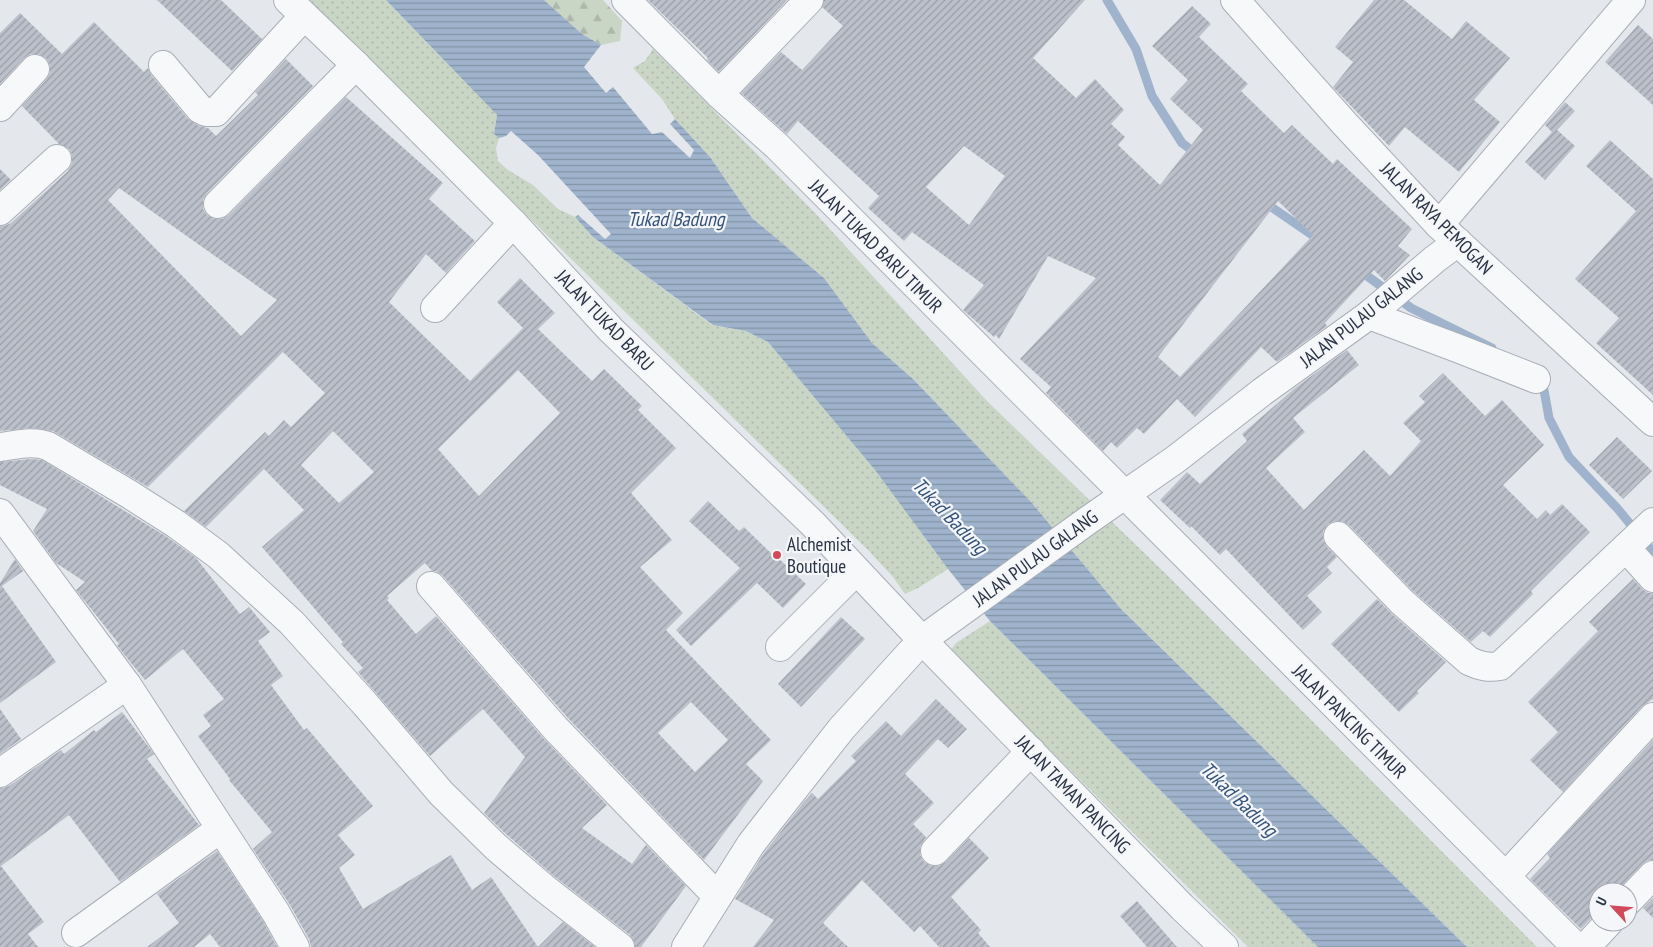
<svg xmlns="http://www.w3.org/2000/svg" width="1653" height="947" viewBox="0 0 1653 947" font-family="'PT Sans Narrow',sans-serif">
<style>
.green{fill:url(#green-dots)}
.forest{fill:url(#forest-firs)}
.water{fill:url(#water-rules)}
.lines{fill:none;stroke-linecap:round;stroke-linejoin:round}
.stream{stroke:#9fb4cc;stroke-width:9}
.building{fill:url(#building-hatch);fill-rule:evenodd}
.minor-casing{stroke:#a9aeb7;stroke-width:30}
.minor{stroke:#f7f8fa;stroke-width:28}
.poi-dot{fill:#d1495b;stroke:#f4f6f9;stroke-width:2}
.labels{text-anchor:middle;stroke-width:4.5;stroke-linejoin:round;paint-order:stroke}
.street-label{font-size:19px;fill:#2b3445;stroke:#f4f6f9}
.poi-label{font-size:19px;fill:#2b3445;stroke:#f4f6f9;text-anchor:start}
.water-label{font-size:20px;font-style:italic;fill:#34527a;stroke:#f4f6f9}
</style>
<defs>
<pattern id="green-dots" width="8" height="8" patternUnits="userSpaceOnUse" patternTransform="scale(1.25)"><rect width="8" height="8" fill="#c9d6c5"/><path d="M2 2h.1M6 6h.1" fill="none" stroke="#adb8ab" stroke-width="1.8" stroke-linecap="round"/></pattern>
<pattern id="forest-firs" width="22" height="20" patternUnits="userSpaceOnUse" patternTransform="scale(1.25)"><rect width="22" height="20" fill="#c9d6c5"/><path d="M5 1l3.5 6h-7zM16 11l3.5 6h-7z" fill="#adb8ab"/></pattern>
<pattern id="water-rules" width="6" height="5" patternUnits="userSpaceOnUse" patternTransform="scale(1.25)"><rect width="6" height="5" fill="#9fb4cc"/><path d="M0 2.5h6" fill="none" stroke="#8293a7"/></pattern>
<pattern id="building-hatch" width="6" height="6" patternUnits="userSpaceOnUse" patternTransform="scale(1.25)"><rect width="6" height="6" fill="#bbc0ca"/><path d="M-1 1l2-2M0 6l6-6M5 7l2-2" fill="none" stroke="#989da6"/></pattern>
</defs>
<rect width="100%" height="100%" fill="#e4e7ec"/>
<g class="green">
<path d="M307,0H386L497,115L494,134L499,138L496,148L498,161L508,170L533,185L558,209L575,217L593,237L712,325L746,331L768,342L875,470L948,569L918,588L905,594L893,577L869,551Z"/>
<path d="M653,49L816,214L987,401L1166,574L1537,947H1467L1121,609L1031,502L913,379L872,343L824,278L752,218L710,157L675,119L662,99L633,68L645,61Z"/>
<path d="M990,621L1318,947H1248L1002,702L953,656L950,651L956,643Z"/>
</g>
<path class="forest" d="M544,0H603L622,21L620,41L601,45L582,34Z"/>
<path class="water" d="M386,0H544L582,34L601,45L584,67L606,93L613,87L652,134L662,132L690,158L694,150L670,124L675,119L710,157L752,218L824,278L872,343L913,379L1031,502L1121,609L1467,947H1318L990,621L948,569L875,470L768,342L746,331L713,325L593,237L575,217L578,215L605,239L611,234L538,155L511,131L506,136L499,138L494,134L497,115Z"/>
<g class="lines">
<g class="stream">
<path d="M1107,0L1136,49L1152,96L1182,143L1198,155"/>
<path d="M1264,202L1321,241"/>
<path d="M1359,270L1411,308L1492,348"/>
<path d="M1542,379L1549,418L1569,457L1617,508L1653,552"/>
</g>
</g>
<g class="building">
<path d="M157,0H221L262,39L232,71Z"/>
<path d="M648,0H787L719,72L707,60L708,58Z"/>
<path d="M824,0H1085L1033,58L1076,98L1095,79L1124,110L1111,124L1125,137L1118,145L1160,185L1203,130L1170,99L1188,80L1152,46L1192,6L1211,24L1199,37L1248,84L1241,91L1284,133L1292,125L1333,164L1337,159L1412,229L1398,246L1410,255L1385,281L1374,270L1325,323L1327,326L1277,362L1261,347L1195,417L1177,399L1144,434L1137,428L1117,448L1111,442L1103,451L1046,393L1051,387L1020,359L1096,278L1048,256L999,339L996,335L994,337L963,310L984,285L912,232L904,241L868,208L879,196L798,121L787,134L741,93L781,52L802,70L843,26L822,7ZM964,146L1005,176L969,225L926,187ZM1278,201L1313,235L1180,377L1158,357Z"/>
<path d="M1374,0H1404L1452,39L1466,21L1510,58L1474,100L1500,122L1459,172L1405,127L1389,146L1333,87L1353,62L1335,47Z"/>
<path d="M20,13L62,54L94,22L144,72L148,68L151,75L188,119L199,126L208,128L216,136L258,95L255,92L286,59L313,86L207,193L203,200V209L207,215L214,219H223L229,215L346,97L443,183L429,199L475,241L446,273L426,254L389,302L470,381L523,328L497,302L520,278L555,313L538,329L592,381L604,369L642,406L638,410L676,448L631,493L672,540L640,567L683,613L666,630L771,740L746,764L763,781L704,860L568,718L442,575L436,571H432L425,563L387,596L389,598L387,600L416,634L436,616L544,739L607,805L582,828L632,864L646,845L686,886L641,947H635L634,941L630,935L554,876L507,835L484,813L525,757L483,709L430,756L358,672L363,668L341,644L343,642L262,547L304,510L264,469L206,527L184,511L265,432L269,436L284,420L291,427L325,393L283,352L148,487L53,431L31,428L0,431V226H4L11,223L68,171L72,163V155L69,149L59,144L22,106L46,80L50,73V65L46,58L38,54H30L24,58L0,84V33ZM119,188L277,300L241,336L108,200ZM518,370L560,413L479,496L438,449ZM333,431L374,472L339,503L301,465ZM691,702L728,740L695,772L658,733Z"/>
<path d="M1638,25L1653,39V105L1605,62Z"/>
<path d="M1565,102L1575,111L1557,130L1575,146L1545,180L1525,162L1552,132L1545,125Z"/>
<path d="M1610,140L1653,179V395L1596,343L1619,318L1575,279L1636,211L1586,166Z"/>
<path d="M0,169L11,180L0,190Z"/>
<path d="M1347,350L1359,365L1293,418L1305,432L1266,468L1304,510L1364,450L1390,476L1421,441L1403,423L1425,402L1419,396L1443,373L1485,416L1502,400L1544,445L1503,485L1537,519L1546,510L1550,515L1562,504L1590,532L1531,591L1533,594L1490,637L1483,631L1471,642L1413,591L1349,525L1342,521H1335L1328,524L1323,531V540L1327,547L1337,557L1327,567L1332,573L1307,596L1322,612L1303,630L1226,549L1220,555L1191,526L1190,528L1160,500L1187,472L1200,484L1247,441L1242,434L1295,388Z"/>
<path d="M1617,437L1652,471L1623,499L1589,465Z"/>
<path d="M31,459L42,460L167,537L196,558L240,614L249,607L270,632L258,641L283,676L271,685L304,730L307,728L373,806L338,835L355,855L339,868L363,909L451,855L472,890L491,877L538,947L563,922L595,947H311L309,939L290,905L253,849L272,832L229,780L230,779L198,736L211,726L203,715L224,699L183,649L145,680L123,653L117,645L119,644L76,590L85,582L56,563L33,531L47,509L0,485V462Z"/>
<path d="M708,501L739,531L744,527L776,558L777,557L806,584L783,608L757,583L691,646L676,630L740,568L689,521Z"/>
<path d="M15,559L23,571L2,586L56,662L0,703V583Z"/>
<path d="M1633,579L1642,589L1648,593H1653V699L1642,706L1563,792L1530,760L1558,732L1528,702L1598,631L1589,622Z"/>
<path d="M1377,599L1392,614L1446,662L1417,691L1419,693L1399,712L1331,644Z"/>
<path d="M841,617L865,639L801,707L778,684Z"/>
<path d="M936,699L967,729L948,748L938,739L905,774L934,803L913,824L926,837L920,847V855L924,862L931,866H939L946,862L969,838L989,858L951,897L981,930L978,933L990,947H939L920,926L914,932L862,880L823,923L848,947H753L774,920L735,899L764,853L803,803L812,793L818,799L856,761L851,756L886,721L901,736Z"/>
<path d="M0,709L21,739L0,754Z"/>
<path d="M122,712L154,754L147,759L199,825L120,882L69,815L1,866L44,922L28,934L38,947H0V788L9,786L61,750L64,754L94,730L96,732Z"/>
<path d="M1653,740V860H1648L1642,864L1616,892H1598V911L1581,929L1530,879L1550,858L1547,854Z"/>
<path d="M217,851L263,921L277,947H220L210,934L194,947H147L179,923L157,894Z"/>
<path d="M1653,898V918L1643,908Z"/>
<path d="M1137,901L1177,947H1147L1120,916Z"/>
</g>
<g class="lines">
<g class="minor-casing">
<g id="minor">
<path d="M288,0L356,65L513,223L611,330L813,524L922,640L1182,907L1224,947"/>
<path d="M626,0L719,94L777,146L1576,947"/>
<path d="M1235,0L1344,123L1439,225L1653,422"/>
<path d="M163,65L200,109L206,112H216L304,16"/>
<path d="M719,94L809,0"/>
<path d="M0,107L35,69"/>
<path d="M218,204L356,65"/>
<path d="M0,211L57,159"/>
<path d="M1439,225L1631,0"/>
<path d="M435,308L513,223"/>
<path d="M1369,315L1457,348L1536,379"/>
<path d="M0,447C16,445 33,440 48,446L129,494L176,524L218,555L292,623L366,705L441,793L496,847L544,888L620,947"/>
<path d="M0,513L127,685L276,913L295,947"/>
<path d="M1338,536L1402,602L1469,661C1480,666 1488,668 1500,666L1653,522"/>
<path d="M1626,548L1653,578"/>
<path d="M431,586L556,729L717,896"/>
<path d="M780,647L856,571"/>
<path d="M0,773L127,685"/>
<path d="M935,851L1031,751"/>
<path d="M1506,876L1653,717"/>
<path d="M1628,901L1653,875"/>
<path d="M76,933L220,829"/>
<path d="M686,947L751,844L772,817L842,728L922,640L1087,521L1176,459L1262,392L1369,315L1435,259L1458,242"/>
<path d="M1586,947L1609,922"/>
</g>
</g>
<use href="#minor" class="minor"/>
</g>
<circle class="poi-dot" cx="777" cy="555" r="5"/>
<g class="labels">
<g class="street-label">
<text transform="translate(1437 218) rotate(45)" y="7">JALAN RAYA PEMOGAN</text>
<text transform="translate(876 246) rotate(45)" y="7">JALAN TUKAD BARU TIMUR</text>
<text transform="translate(1361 317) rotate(-38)" y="7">JALAN PULAU GALANG</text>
<text transform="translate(605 320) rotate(46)" y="7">JALAN TUKAD BARU</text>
<text transform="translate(1035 558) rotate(-36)" y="7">JALAN PULAU GALANG</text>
<text transform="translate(1350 721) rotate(45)" y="7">JALAN PANCING TIMUR</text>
<text transform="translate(1073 794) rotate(46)" y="7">JALAN TAMAN PANCING</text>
</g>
<g class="poi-label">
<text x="787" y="551">Alchemist<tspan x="787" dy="22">Boutique</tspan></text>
</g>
<g class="water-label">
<text x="676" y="226">Tukad Badung</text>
<text transform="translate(950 516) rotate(46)" y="7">Tukad Badung</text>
<text transform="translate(1239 799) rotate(44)" y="7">Tukad Badung</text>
</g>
</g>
<g transform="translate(1613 907) rotate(296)"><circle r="24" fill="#f4f6f9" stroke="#a4a8b1"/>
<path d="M0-4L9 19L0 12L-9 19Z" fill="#d1495b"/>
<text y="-8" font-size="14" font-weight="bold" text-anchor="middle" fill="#2b3445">U</text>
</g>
</svg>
